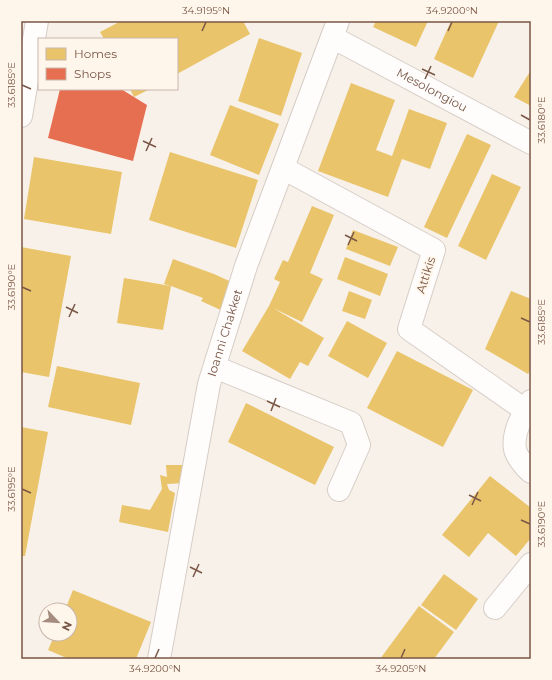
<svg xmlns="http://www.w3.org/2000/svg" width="552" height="680" viewBox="0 0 552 680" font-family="Montserrat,sans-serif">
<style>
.homes{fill:#e9c46a}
.shops{fill:#e76f51}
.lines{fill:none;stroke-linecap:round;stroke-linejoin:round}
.minor-casing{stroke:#d6cdc6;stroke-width:24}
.minor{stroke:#fefdfc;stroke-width:22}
.ticks{fill:none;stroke:#795646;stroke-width:1.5}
.labels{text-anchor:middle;stroke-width:4;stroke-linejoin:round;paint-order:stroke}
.street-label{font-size:12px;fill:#795646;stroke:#fff6eb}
.neatline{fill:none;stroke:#795646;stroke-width:1.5}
.ticks-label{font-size:10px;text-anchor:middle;fill:#795646}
</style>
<rect width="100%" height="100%" fill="#f8f1e9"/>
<g class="homes">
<path d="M121,21H243L250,34L177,74V39H104L100,32Z"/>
<path d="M376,21H428L416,47L373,27Z"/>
<path d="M451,21H499L473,78L434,59Z"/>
<path d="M259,38L302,53L281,116L238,101Z"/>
<path d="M531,70V106L514,97Z"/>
<path d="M351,83L395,100L376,150L392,156L409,109L447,123L430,169L402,159L388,197L318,171Z"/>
<path d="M130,89H150L134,97Z"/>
<path d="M230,105L279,124L259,175L210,155Z"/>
<path d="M467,134L491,145L447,238L424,227Z"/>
<path d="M170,152L258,180L236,248L149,220Z"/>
<path d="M34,157L122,172L111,234L24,219Z"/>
<path d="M492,174L521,187L486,260L458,246Z"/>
<path d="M312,206L334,215L310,273L323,279L302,322L273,308L324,338L308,366L300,362L290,379L242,351L269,306L280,282L274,279L283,260L288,262Z"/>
<path d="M353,230L398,247L390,266L346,249Z"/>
<path d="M21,247L71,256L49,377L21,372Z"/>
<path d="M345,257L388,274L380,296L337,279Z"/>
<path d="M173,259L214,274L238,285L225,312L201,301L203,298L171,286L163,330L117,323L124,278L171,286L164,284Z"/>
<path d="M349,291L372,300L365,319L342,311Z"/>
<path d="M511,291L531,299V369L528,374L485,349Z"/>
<path d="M347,321L387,343L368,378L328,356Z"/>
<path d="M397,351L473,390L443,447L367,408Z"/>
<path d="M57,366L140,383L131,425L48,407Z"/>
<path d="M246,403L334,447L315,485L228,442Z"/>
<path d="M21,427L48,432L25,556H21Z"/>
<path d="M166,465H185V483L167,484L169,490L175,493L168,532L119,522L122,505L150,510L162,489L160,475L167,477Z"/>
<path d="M490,476L531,508V538L516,556L488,533L469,557L442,535Z"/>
<path d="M444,574L478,599L456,630L421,605Z"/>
<path d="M73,590L151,622L136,659H69L48,650L55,634H70V610H65Z"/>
<path d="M419,606L454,632L434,659H380Z"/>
</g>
<path class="shops" d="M60,89H121L147,105L133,161L48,138Z"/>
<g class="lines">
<g class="minor-casing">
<g id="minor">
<path id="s1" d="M332,37L531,143"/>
<path d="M21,116L37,21"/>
<path d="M283,168L434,250L409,329L525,410"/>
<path d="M215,367L351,423L359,445L339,490"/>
<path d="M531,401C523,413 512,434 515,449C516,456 526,468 531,472"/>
<path d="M495,608L531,564"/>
<path id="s2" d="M159,659L209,384L246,266L338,21"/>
</g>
</g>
<use href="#minor" class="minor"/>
</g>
<path class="ticks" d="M202,31L206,22M448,31L452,22M422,69L435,75M425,79L431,66M22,85L31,89M521,115L530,120M143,141L156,147M146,151L152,138M345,235L357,241M348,245L354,232M22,287L31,291M66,307L78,313M69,317L75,304M521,318L530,322M267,401L280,407M271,411L276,398M22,489L31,493M469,495L481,501M472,505L478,492M521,520L530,524M190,567L202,573M193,577L199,564M155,658L159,649M401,658L405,649"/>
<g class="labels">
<g class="street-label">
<text dy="4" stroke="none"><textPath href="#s1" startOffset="113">Mesolongiou</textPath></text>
<text transform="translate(426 275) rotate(-72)" y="4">Attikis</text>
<text dy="4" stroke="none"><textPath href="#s2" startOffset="333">Ioanni Chakket</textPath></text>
</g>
</g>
<rect width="552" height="680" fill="none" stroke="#fff6eb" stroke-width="44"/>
<rect x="38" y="38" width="140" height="52" fill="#fff6eb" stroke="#c9b6a9"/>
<rect x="46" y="48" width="20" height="12" fill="#e9c46a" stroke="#c9b6a9"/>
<text x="74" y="58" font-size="12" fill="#795646">Homes</text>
<rect x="46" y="68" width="20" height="12" fill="#e76f51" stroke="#c9b6a9"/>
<text x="74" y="78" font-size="12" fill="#795646">Shops</text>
<g transform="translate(58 622) rotate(115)"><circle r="19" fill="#fff6eb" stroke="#c9b6a9"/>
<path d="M0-3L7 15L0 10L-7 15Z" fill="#a58c7f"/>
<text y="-6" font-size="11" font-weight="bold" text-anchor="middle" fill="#795646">N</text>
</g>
<rect x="22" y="22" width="508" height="636" class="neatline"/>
<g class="ticks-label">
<text x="206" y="14">34.9195°N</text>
<text x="452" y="14">34.9200°N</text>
<text transform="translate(11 85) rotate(-90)" y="4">33.6185°E</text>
<text transform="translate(541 120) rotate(-90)" y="4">33.6180°E</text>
<text transform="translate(11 287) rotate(-90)" y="4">33.6190°E</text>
<text transform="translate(541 322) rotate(-90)" y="4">33.6185°E</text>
<text transform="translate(11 489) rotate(-90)" y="4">33.6195°E</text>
<text transform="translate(541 524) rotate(-90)" y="4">33.6190°E</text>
<text x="155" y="672">34.9200°N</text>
<text x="401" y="672">34.9205°N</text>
</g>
</svg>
